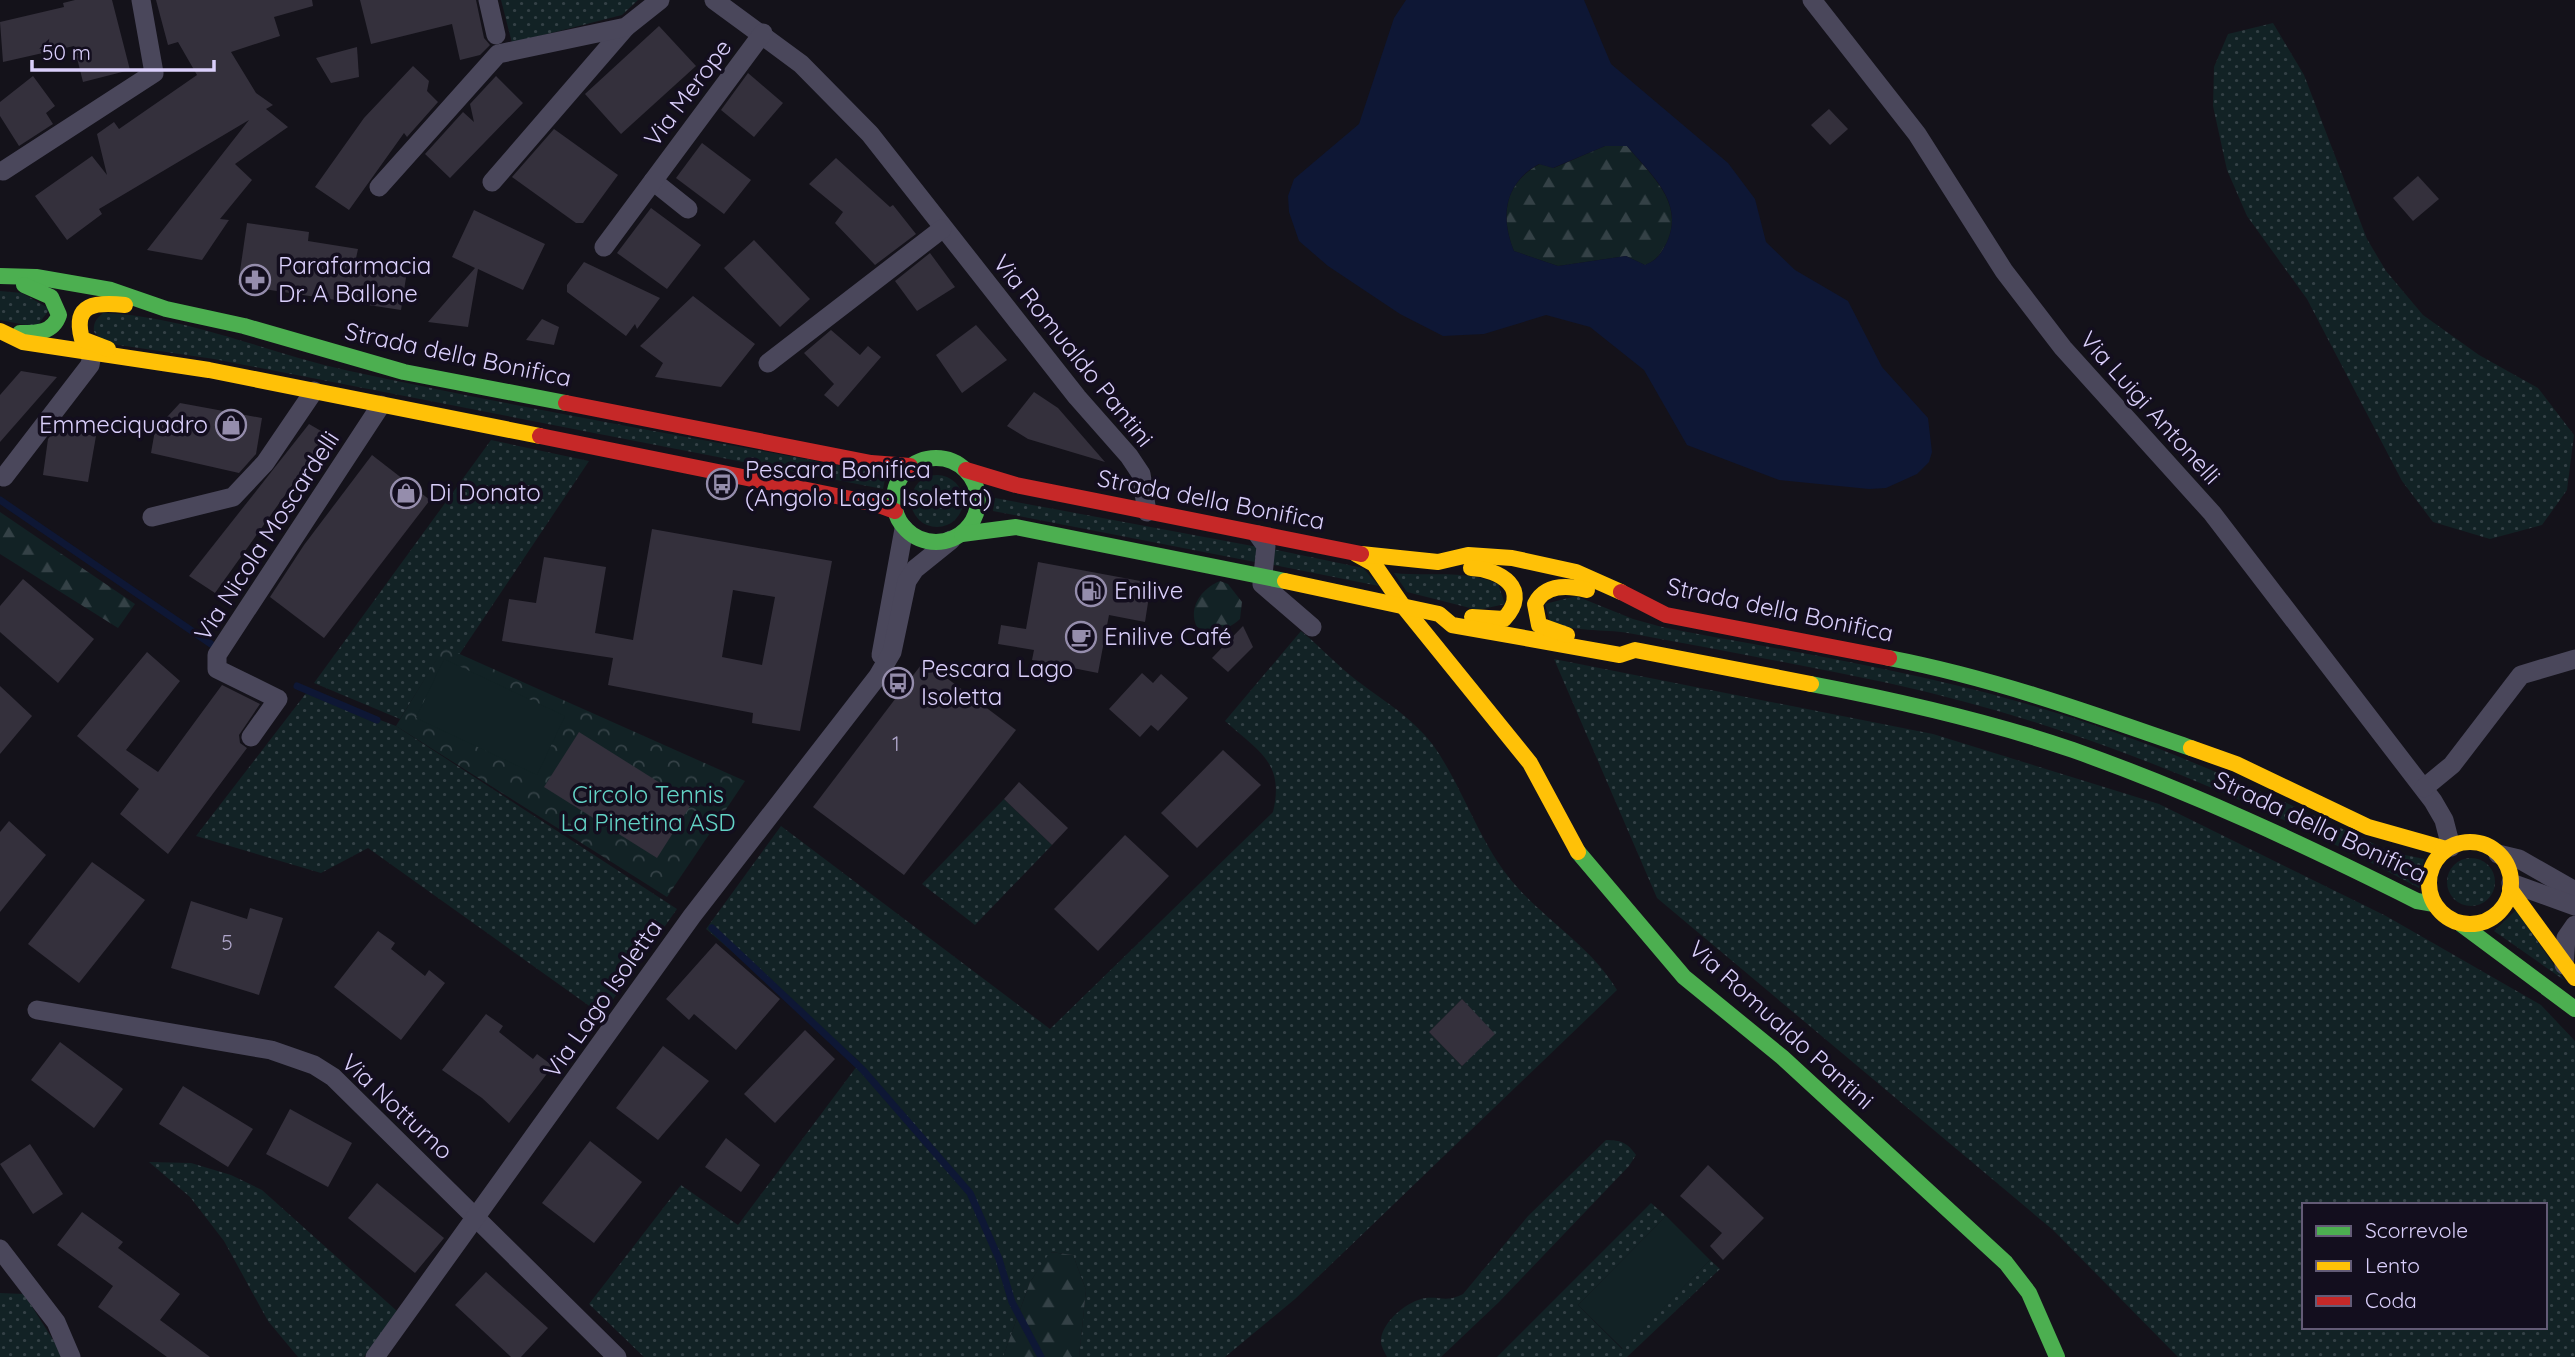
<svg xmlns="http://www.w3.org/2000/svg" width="2575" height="1357" viewBox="0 0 2575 1357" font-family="Quicksand,sans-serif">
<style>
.grass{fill:url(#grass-dots);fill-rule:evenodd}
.forest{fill:url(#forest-firs)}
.park{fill:url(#park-crowns)}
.pitch{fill:#122225}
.water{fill:#0e1735;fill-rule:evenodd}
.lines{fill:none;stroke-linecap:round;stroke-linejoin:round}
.stream{stroke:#0e1735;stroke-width:7}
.building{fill:#34303c;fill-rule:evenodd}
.street{stroke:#4a475b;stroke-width:19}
.fast{stroke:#4caf50;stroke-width:16}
.slow{stroke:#ffc107;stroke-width:16}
.jam{stroke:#c62828;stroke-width:16}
.labels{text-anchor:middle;stroke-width:7;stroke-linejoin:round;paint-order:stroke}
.number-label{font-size:21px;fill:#b0a7cb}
.street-label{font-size:24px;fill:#dacffb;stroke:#130e1e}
.poi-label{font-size:24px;fill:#dacffb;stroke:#130e1e;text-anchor:start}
.park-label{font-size:24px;fill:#63d3c6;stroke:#130e1e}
</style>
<defs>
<pattern id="grass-dots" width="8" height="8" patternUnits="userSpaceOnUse" patternTransform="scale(1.75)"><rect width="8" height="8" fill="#122225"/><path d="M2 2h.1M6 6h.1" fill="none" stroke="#344146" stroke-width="1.8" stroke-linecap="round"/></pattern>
<pattern id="forest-firs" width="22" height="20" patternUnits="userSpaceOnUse" patternTransform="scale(1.75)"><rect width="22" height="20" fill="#122225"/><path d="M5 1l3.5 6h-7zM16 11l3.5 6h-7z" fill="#344146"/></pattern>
<pattern id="park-crowns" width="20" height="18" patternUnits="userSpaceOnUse" patternTransform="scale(1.75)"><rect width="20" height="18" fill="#122225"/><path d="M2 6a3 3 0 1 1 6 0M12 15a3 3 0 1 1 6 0" fill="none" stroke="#344146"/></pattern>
</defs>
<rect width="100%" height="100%" fill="#14121a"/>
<g class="grass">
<path d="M501,0H638L622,15L512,43Z"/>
<path d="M2273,23L2304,75L2367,239L2386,271L2423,315L2479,355L2538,388L2574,435L2567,490L2542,525L2490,539L2433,522L2402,481L2307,299L2247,216L2227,170L2213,106L2214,67L2228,34Z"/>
<path d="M0,291L22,293L50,309L36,327L0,320Z"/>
<path d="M103,313C186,316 265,352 345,370C524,409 706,440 886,474L883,489L214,359L105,343L94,332C93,323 96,319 103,313Z"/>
<path d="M491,440L589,461L459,655L444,648L400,719L314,683Z"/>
<circle cx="937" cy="501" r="26"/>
<path d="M995,498L1258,547L1255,562L993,511Z"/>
<path d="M1272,549L1363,568L1379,586L1269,564Z"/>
<path d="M1394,573C1428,577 1467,569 1498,584L1505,604L1478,610L1407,592Z"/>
<path d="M1576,596L1633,619L1662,627C1780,650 1900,668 2016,701C2149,738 2267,793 2391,852L2424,859L2419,888C2250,797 2075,724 1888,683C1802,665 1715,649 1628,633C1604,629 1572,632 1550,622L1545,604Z"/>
<path d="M1301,631C1316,643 1329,657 1344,670C1374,696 1409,713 1433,745C1462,786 1477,836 1507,875C1540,918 1589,943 1617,990L1295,1299L1225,1357H1079L1086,1290L1073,1255L1051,1252L1030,1282L1003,1357H644L589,1304L681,1185L738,1225L860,1062L706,929L781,826L1050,1029L1273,812C1285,762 1258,751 1225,721ZM1462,999L1494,1034L1462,1066L1429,1032Z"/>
<path d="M1554,659L1933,734L2159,804L2386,916L2541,1005L2575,1041V1357H2178L2053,1230L1657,898ZM2304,1205H2545V1327H2304Z"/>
<path d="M307,692L396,726L677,909L602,1015L368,848L321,873L196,836Z"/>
<path d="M1004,799L1052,845L975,925L922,884Z"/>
<circle cx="2471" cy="882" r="24"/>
<path d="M2516,910L2564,980L2494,931Z"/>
<path d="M1606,1140C1621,1140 1628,1143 1636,1155L1629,1166L1499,1302L1441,1357H1387C1385,1353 1381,1346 1381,1342C1380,1323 1408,1300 1426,1298C1442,1297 1448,1302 1463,1294L1528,1216Z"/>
<path d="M149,1162L191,1163L231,1175L262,1190L397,1311L364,1357H298L268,1321L224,1241L190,1197Z"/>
<path d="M1651,1203L1666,1216L1578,1305L1622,1349L1710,1260L1720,1269L1627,1357H1497Z"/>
<path d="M0,1293L24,1294L64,1357H0Z"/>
</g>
<g class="forest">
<path d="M1605,146H1627C1650,175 1685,202 1667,242C1661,253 1657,260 1645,265L1626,256L1558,266L1514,251C1500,216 1504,183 1540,164L1554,168Z"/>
<path d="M0,512L135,604L118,628L0,554Z"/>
<path d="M1220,581L1228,584L1242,602L1240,619C1227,631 1213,634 1197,627C1187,608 1202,588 1220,581Z"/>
<path d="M1050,1252L1073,1255L1086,1290L1079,1357H1003L1030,1282Z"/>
</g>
<path class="park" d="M444,647L745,781L667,897L396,726Z"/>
<g class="pitch">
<path d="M444,659L565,716L537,775L416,718Z"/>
<path d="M1666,1216L1710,1260L1623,1349L1578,1305Z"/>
</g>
<path class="water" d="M1406,0H1584L1611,64L1728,163L1755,199L1766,242L1795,270L1848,301L1882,367L1928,418L1932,452L1929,462L1917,474L1886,488L1869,489L1779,480L1687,445L1644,370L1590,327L1546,315L1484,334L1443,336L1400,314L1328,266L1299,241L1289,212L1288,196L1294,179L1359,124L1394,18ZM1605,146H1627C1651,175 1685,202 1667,242C1661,254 1657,260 1645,265L1626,256L1558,266L1514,251C1500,217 1504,183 1539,164L1553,168Z"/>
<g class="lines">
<g class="stream">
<path d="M0,500L211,644"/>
<path d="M297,686L377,720"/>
<path d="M712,928L863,1070L970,1193L999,1259L1012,1302L1041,1357"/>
</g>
</g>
<g class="building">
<path d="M75,0H112L130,70L83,82L74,46L3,62L0,22L64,7L63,3Z"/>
<path d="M156,0H312L313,6L274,17L280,36L231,52L256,93L273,105L266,109L288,127L235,164L252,180L220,219L229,220L202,260L147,250L249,120L99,209L102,214L67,240L35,196L92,156L107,175L97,134L114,122L119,129L197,75L178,42L168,45Z"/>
<path d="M360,0H476L484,38L490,45L480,55L460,60L452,24L371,44Z"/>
<path d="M659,26L696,66L621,134L585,94Z"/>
<path d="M357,47L359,77L331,83L316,58Z"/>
<path d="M413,66L429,81L427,91L438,102L407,137L404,133L349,210L315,187L364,118Z"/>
<path d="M748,73L783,103L754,137L721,110Z"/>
<path d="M33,76L55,106L46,113L53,124L19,146L0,116V102Z"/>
<path d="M496,76L523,103L450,178L425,154L463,112L474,122L470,104Z"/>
<path d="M1829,109L1848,129L1830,145L1811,125Z"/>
<path d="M554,129L618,175L583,223H576L512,177Z"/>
<path d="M702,143L751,180L724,214L676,178Z"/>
<path d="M836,158L890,207L893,205L916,234L875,265L835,223L843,212L809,184Z"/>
<path d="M2418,176L2439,199L2413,221L2393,198Z"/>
<path d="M651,208L701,245L667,289L617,253Z"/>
<path d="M474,210L545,244L523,290L478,269L468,327L428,322L475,268L452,257Z"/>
<path d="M247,223L309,232L308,241L358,249L355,263L407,271L401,310L238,285Z"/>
<path d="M754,240L810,299L780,327L724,268Z"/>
<path d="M930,253L955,287L917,311L895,281Z"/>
<path d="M584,262L660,298L637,329L635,324L626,336L567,292V285Z"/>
<path d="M693,296L755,344L721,387L655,377L663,363L640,346Z"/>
<path d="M542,319L559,327L554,345L526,340Z"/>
<path d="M976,325L1007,360L962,393L936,355Z"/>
<path d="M831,330L860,355L868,346L881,357L838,407L824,395L834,384L804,353Z"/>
<path d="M21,371L57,377L0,442V395Z"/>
<path d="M1034,392L1058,408L1105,462L1028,439L1007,426Z"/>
<path d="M180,403L262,418L256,454L239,473L151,453L155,430Z"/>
<path d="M309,424L328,435L215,593L189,576Z"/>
<path d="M56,429L96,436L88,482L43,475L48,439Z"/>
<path d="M372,455L430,500L324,638L270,597L304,545Z"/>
<path d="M652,529L832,561L800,731L752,723L753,713L608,685L613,658L502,641L509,599L536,603L544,557L606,567L595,633L633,640ZM733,590L775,597L762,665L722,657Z"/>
<path d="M1038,562L1151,583L1145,622L1109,615L1098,673L1032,660L1034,650L998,644L1001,625L1026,629Z"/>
<path d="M23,579L94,639L58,683L0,632V606Z"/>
<path d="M1243,626L1253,647L1228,672L1212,658Z"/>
<path d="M147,652L180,681L126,750L158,772L222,685L260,704L239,735L240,743L247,748L168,854L120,814L139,789L77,736Z"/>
<path d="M924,661L1016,730L904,875L813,807Z"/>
<path d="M1142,673L1153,683L1161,674L1188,698L1158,731L1151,725L1140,737L1109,709Z"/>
<path d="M0,686L32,716L0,754Z"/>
<path d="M579,732L692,803L657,858L544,787Z"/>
<path d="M1223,750L1261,785L1197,848L1161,813Z"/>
<path d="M1019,782L1068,828L1052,845L1004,799Z"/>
<path d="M9,821L46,855L0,912V832Z"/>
<path d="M1125,835L1169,876L1098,951L1054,909Z"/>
<path d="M92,862L145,900L79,983L28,944Z"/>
<path d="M191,901L247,919L250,908L283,918L259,995L171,968Z"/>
<path d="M378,931L395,943L391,949L425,976L429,970L445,983L401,1040L334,987Z"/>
<path d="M716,943L780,999L736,1050L694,1014L689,1020L666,999Z"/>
<path d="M1462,999L1495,1034L1462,1066L1429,1032Z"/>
<path d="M486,1014L503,1026L499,1032L533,1059L537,1054L553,1066L509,1123L482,1098L442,1070Z"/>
<path d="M805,1030L835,1059L775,1123L744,1094Z"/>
<path d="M60,1042L123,1089L94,1128L31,1080Z"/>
<path d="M663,1046L709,1081L658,1140L616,1108Z"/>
<path d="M183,1086L253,1129L228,1167L159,1124Z"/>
<path d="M290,1109L352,1143L328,1187L266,1154Z"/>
<path d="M726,1138L760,1165L741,1192L705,1167Z"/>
<path d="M590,1141L642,1182L594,1243L542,1203Z"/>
<path d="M30,1144L63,1194L33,1214L0,1164Z"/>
<path d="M1708,1165L1764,1218L1723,1260L1710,1246L1722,1233L1680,1196Z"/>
<path d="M377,1183L444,1238L415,1273L348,1218Z"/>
<path d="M82,1212L123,1242L118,1248L180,1294L160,1320L210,1357H167L98,1307L113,1286L57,1245Z"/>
<path d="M486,1272L548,1328L521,1357H511L455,1305Z"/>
</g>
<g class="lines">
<g class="street">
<path d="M488,0L496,35"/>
<path d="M714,0L801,64L870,134L1077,397L1129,456L1141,474L1147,512"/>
<path d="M1812,0L1917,134L2004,271L2063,348L2212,513L2433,801L2444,820L2451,847"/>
<path d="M3,171L154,73L141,0"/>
<path d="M653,181L688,209"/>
<path d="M492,182L626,27"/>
<path d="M379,187L498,54L626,27L660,0"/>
<path d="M604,247L763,33"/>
<path d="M768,363L942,229"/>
<path d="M4,477L90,365L92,354"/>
<path d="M152,517L233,497L265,463L314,391"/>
<path d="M1258,535L1266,546L1262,584L1312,627"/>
<path d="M881,655L904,529"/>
<path d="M251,737L278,699L217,669V655L381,405"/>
<path d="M2424,788L2452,765L2521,675L2575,659"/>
<path d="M2498,854L2519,859L2575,891"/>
<path d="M2511,883L2575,906"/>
<path d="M2564,965L2566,938L2575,925"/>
<path d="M37,1010L271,1050L314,1065L333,1077L617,1357"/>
<path d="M0,1249L56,1322L71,1357"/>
<path d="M375,1357L692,916L878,676L892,652L907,581L915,569L951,540"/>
</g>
<g class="fast">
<path d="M0,276L36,277L111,290L166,309L244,326L404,372L566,403"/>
<path d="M20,333C37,333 53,333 59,315L51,297L24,285"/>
<circle cx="936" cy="500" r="42"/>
<path d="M962,534L1016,527L1285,581"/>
<path d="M1889,658C1993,678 2091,713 2191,748"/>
<path d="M1811,684C1900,701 1988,721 2073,750C2192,792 2305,845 2417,901L2434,904"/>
<path d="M1578,852L1684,977L1782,1057L2006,1263L2029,1293L2057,1357"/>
<path d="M2461,924L2575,1009"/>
</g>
<g class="slow">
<path d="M0,331L23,342L209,370L540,436"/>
<path d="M108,349L82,339C72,303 96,302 125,305"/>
<path d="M1356,554L1374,564L1403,606L1530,763L1578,852"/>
<path d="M1361,554L1438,562L1468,555L1512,558L1576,572L1621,592"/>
<path d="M1471,568C1500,569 1532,589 1504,619L1472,617"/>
<path d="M1285,581L1439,614L1452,625L1620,655L1635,650L1811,684"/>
<path d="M1567,635L1539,625L1535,604C1545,584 1567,585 1587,590"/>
<path d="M2191,748L2236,764L2368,827L2446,849"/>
<circle cx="2470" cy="883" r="41"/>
<path d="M2510,889L2575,978"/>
</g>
<g class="jam">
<path d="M566,403L871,463L910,466"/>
<path d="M540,436L876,504L895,511"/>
<path d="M966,470L1016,485L1361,554"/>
<path d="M1621,592L1666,615L1889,658"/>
</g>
</g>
<defs>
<g id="pharmacy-ring" transform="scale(1.575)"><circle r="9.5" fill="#130e1e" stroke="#958dac" stroke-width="1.5"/><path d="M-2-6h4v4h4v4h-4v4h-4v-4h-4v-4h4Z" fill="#958dac"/></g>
<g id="shop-ring" transform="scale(1.575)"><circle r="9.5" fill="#130e1e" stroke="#958dac" stroke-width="1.5"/><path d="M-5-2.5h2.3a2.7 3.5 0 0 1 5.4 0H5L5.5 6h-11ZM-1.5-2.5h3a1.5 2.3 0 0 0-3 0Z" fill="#958dac"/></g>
<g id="bus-ring" transform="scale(1.575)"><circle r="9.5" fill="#130e1e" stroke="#958dac" stroke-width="1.5"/><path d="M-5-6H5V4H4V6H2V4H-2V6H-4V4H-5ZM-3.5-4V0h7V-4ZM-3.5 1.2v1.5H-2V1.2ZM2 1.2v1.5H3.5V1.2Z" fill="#958dac"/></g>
<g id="fuel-ring" transform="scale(1.575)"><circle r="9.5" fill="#130e1e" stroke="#958dac" stroke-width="1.5"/><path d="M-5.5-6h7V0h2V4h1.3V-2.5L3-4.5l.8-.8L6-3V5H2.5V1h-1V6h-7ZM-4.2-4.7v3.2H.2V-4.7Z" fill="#958dac"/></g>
<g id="cafe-ring" transform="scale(1.575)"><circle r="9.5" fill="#130e1e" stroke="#958dac" stroke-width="1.5"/><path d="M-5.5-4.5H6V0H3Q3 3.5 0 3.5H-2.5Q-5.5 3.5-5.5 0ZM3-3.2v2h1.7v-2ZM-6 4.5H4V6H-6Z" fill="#958dac"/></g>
</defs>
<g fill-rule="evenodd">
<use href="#pharmacy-ring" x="255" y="280"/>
<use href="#shop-ring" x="231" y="425"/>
<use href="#bus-ring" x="722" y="484"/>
<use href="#shop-ring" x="406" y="493"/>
<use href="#fuel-ring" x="1091" y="591"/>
<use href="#cafe-ring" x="1081" y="637"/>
<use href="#bus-ring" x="898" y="683"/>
</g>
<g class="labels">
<g class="number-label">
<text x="896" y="751">1</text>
<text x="227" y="950">5</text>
</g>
<g class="street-label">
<text transform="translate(688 93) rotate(-53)" y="8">Via Merope</text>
<text transform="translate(1073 351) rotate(51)" y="8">Via Romualdo Pantini</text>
<text transform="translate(458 355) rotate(12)" y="8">Strada della Bonifica</text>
<text transform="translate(2150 408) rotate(48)" y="8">Via Luigi Antonelli</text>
<text transform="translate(1211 500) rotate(11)" y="8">Strada della Bonifica</text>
<text transform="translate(267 536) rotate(-57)" y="8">Via Nicola Moscardelli</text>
<text transform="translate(1780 610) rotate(12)" y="8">Strada della Bonifica</text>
<text transform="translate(2320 827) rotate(25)" y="8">Strada della Bonifica</text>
<text transform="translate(603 999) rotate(-55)" y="8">Via Lago Isoletta</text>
<text transform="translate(1781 1025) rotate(42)" y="8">Via Romualdo Pantini</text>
<text transform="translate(397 1107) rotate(43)" y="8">Via Notturno</text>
</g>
<g class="poi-label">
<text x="278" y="274">Parafarmacia<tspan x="278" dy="28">Dr. A Ballone</tspan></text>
<text x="208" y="433" text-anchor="end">Emmeciquadro</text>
<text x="745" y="478">Pescara Bonifica<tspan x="745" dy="28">(Angolo Lago Isoletta)</tspan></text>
<text x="429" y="501">Di Donato</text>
<text x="1114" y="599">Enilive</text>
<text x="1104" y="645">Enilive Café</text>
<text x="921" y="677">Pescara Lago<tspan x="921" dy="28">Isoletta</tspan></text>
</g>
<g class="park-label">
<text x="648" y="803">Circolo Tennis<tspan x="648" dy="28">La Pinetina ASD</tspan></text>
</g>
</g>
<rect x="2302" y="1203" width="245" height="126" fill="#130e1e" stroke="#635b76" stroke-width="2"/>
<rect x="2316" y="1226" width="35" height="10" fill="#4caf50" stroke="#635b76" stroke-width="2"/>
<text x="2365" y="1238" font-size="21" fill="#dacffb">Scorrevole</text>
<rect x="2316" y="1261" width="35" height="10" fill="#ffc107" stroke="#635b76" stroke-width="2"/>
<text x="2365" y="1273" font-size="21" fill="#dacffb">Lento</text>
<rect x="2316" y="1296" width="35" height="10" fill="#c62828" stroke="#635b76" stroke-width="2"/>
<text x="2365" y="1308" font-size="21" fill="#dacffb">Coda</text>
<path d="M32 60v10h182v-10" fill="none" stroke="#dacffb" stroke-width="3.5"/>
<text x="42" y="60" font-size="21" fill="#dacffb" stroke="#130e1e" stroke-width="5" paint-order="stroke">50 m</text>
</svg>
